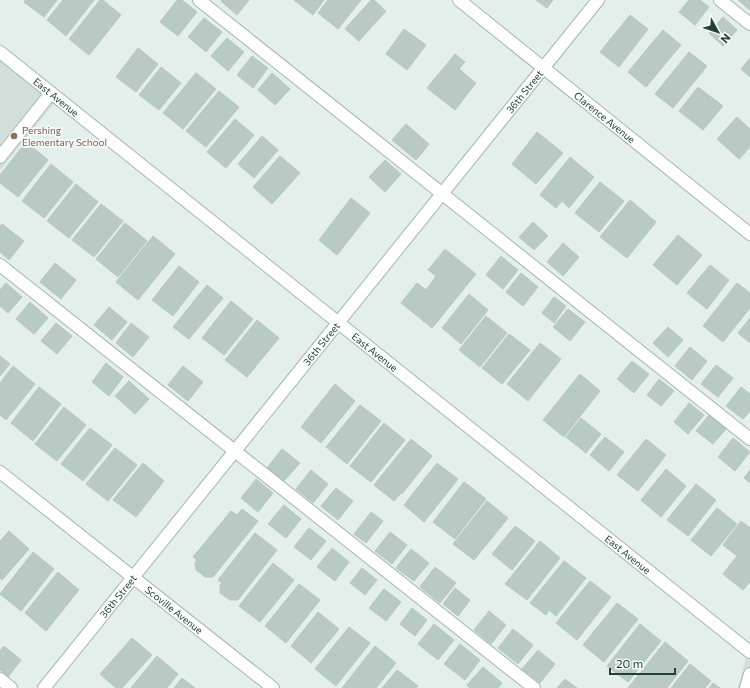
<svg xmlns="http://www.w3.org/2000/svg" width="750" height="688" viewBox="0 0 750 688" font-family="Commissioner,sans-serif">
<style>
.built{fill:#d2ded9}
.building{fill:#b9c9c3;stroke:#b6c8c1}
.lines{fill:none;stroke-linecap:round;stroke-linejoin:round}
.minor-casing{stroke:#a6b6b1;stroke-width:14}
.minor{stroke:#fff;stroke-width:12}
.education-dot{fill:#8d6e63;stroke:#f5faf7;stroke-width:1.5}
.labels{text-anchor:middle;stroke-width:3.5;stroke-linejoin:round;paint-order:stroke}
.street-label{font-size:10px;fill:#224039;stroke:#f5faf7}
.education-label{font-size:10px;fill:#785e54;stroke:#f5faf7;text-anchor:start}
</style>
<rect width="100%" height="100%" fill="#e4eeea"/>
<g class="built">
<path d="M0,56L56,101L0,170Z"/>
<path d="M750,642V688H738Z"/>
</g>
<g class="building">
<path d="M25,0H57L44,17L24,2Z"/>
<path d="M63,0H94L66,36L47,20Z"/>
<path d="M100,0H103L121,15L89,55L69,39Z"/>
<path d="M177,0H182L197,12L178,36L160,22Z"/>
<path d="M222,0H249L237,15L221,1Z"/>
<path d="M294,0H324L313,15Z"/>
<path d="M328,0H361L338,29L318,13Z"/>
<path d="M371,0H374L386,11L359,41L345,29Z"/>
<path d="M536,0H553L547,8Z"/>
<path d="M689,0H700L709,7L695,25L679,12Z"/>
<path d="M738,0H750V10Z"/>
<path d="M630,15L648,29L619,67L600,52Z"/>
<path d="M723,17L737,30L723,46L709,33Z"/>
<path d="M204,18L222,32L206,52L188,37Z"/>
<path d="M404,29L426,45L407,70L386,54Z"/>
<path d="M663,30L681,45L646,87L628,72Z"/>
<path d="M227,38L244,52L228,71L211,56Z"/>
<path d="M138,48L158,64L136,92L116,77Z"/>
<path d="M689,52L707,66L673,108L655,94Z"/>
<path d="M455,54L465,62L459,69L476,83L455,110L427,88Z"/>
<path d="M252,56L268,68L253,88L237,75Z"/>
<path d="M750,58V77L741,69Z"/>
<path d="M161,67L181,83L159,110L139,95Z"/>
<path d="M196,73L216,89L183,129L163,113Z"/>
<path d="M272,73L290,89L275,105L258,90Z"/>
<path d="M698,87L723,106L703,130L679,111Z"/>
<path d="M219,91L239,107L206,147L186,131Z"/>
<path d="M737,117L750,129V147L739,159L717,139Z"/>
<path d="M235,119L254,135L226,168L207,152Z"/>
<path d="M406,124L429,144L416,160L392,140Z"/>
<path d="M537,132L563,153L536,184L512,164Z"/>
<path d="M262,136L278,150L254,178L238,164Z"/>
<path d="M26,142L48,160L18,197L0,183V175Z"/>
<path d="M280,156L300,173L272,204L253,187Z"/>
<path d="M570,157L594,177L569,208L562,201L556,208L540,195Z"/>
<path d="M385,160L401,174L385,192L369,177Z"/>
<path d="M51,164L73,182L44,218L22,201Z"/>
<path d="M600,182L624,201L599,232L575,213Z"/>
<path d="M76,184L98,202L69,238L47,221Z"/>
<path d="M351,198L370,213L337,255L319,240Z"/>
<path d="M630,200L656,222L627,258L600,237Z"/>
<path d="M101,204L123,221L94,257L72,240Z"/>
<path d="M533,222L548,236L534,250L519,237Z"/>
<path d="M125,223L147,241L118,277L96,259Z"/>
<path d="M2,224L24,241L9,260L0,252V227Z"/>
<path d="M678,235L702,255L677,285L653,265Z"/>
<path d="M153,236L175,254L138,300L116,282Z"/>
<path d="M563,243L579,257L563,276L547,262Z"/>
<path d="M445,249L476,274L432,328L401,303L417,283L426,290L436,276L428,270Z"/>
<path d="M501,256L518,270L503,289L486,275Z"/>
<path d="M55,263L76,280L61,299L40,282Z"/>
<path d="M710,265L729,280L707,309L687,293Z"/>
<path d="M179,266L199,282L173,316L152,300Z"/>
<path d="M521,273L538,287L523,306L506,292Z"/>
<path d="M6,283L22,297L8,313L0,306V290Z"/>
<path d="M737,283L750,293V308L723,342L703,326Z"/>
<path d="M207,285L223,298L189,339L173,327Z"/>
<path d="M469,294L488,310L461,344L442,328Z"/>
<path d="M554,297L566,306L554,323L542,313Z"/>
<path d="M231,301L253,319L224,355L202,338Z"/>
<path d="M30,302L48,318L34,334L16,319Z"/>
<path d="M109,307L127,322L112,340L94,325Z"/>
<path d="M568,309L585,322L570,341L553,327Z"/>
<path d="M486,316L507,333L480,367L459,350Z"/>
<path d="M750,318V343L738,333Z"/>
<path d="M257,320L279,338L247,377L225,360Z"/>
<path d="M56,323L72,336L57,354L41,341Z"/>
<path d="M131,323L149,337L133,357L116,343Z"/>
<path d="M668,327L683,340L668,357L653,343Z"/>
<path d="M509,334L530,350L502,384L482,368Z"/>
<path d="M540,343L561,359L528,401L507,384Z"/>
<path d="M690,347L707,361L692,380L675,366Z"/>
<path d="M0,356L10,364L0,376Z"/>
<path d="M632,361L649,374L634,393L617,379Z"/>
<path d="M106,363L123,377L109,396L92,382Z"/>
<path d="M716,365L733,378L718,397L701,384Z"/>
<path d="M13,366L35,384L6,420L0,415V383Z"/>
<path d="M183,366L203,382L188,401L168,385Z"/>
<path d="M580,374L600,391L564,437L543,420Z"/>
<path d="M659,379L674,391L661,406L647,395Z"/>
<path d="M129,381L149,399L135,414L115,396Z"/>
<path d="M335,384L355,401L321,443L301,427Z"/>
<path d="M39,387L61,404L33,441L11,423Z"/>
<path d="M741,387L750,394V411L743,419L726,406Z"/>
<path d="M689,403L704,415L688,434L674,422Z"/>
<path d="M360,405L381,421L347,464L326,447Z"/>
<path d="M64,407L86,425L57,461L35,444Z"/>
<path d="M709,415L726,429L713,444L696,431Z"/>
<path d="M581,418L601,434L586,453L566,437Z"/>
<path d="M384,423L405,440L371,482L350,466Z"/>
<path d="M90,428L112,445L83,481L61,464Z"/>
<path d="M605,437L624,452L609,471L590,455Z"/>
<path d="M733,438L750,452L735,471L718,457Z"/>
<path d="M411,439L432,456L402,494L401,493L394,501L374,485Z"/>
<path d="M646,439L666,455L638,491L617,475Z"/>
<path d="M115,448L137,465L108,501L86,484Z"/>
<path d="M282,449L300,463L284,481L267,468Z"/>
<path d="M143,463L164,481L136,517L113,500Z"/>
<path d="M437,463L458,479L424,522L404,505Z"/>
<path d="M666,469L686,486L661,517L641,500Z"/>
<path d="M311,470L328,484L313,503L296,489Z"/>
<path d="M750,470V483L744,478Z"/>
<path d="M256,479L273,493L258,512L241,498Z"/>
<path d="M464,482L486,499L455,539L433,522Z"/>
<path d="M696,484L716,500L688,536L667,520Z"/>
<path d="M336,488L353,501L338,520L321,506Z"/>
<path d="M487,501L508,518L474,560L453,544Z"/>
<path d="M284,505L301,519L286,538L268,524Z"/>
<path d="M717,508L737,524L711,556L691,540Z"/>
<path d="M242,509L258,521L213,577H205L196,570L195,563L197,560L193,557L231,511L237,515Z"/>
<path d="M371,512L383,521L366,543L354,534Z"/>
<path d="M741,521L750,528V582L743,590L723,574L737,556L723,545Z"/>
<path d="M515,526L535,541L512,570L492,554Z"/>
<path d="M309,528L326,541L311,560L294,547Z"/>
<path d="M9,531L29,549L2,580L0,578V541Z"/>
<path d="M390,532L407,545L392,564L375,551Z"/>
<path d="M255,533L277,550L238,600H230L220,593V585L222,583L218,580Z"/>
<path d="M540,541L560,558L527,600L505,584Z"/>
<path d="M332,548L349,562L335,581L317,567Z"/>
<path d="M411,549L429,563L414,581L396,568Z"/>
<path d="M33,552L54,569L21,611L0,594Z"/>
<path d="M564,561L586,578L556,616L549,610L546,615L530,603Z"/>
<path d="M273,563L294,580L260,622L239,606Z"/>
<path d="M435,567L456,583L440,603L420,587Z"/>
<path d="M362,568L377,580L365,595L350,583Z"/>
<path d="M58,572L79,590L46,631L25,613Z"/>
<path d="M590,581L611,597L577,640L556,623Z"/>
<path d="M299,584L320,600L286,643L265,626Z"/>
<path d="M455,588L470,600L458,616L443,604Z"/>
<path d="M384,589L401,602L386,621L369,608Z"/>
<path d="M617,603L638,619L604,662L583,645Z"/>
<path d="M412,608L427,620L415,636L400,624Z"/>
<path d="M489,611L506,625L491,644L474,630Z"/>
<path d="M318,612L339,629L311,663L291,646Z"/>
<path d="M434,624L454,640L438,660L418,644Z"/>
<path d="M640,624L661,641L628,682L607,666Z"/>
<path d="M349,627L370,643L336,686L315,669Z"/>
<path d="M513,629L533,645L518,664L498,648Z"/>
<path d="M132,638L152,655L122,688H116L100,674Z"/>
<path d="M665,642L688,661L667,688H628Z"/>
<path d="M460,644L480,660L465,680L444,664Z"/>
<path d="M4,646L21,660L8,677L0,670V651Z"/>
<path d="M375,646L396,663L376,688H342Z"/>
<path d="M538,650L555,664L540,683L522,669Z"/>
<path d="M157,656L178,674L167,688H131Z"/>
<path d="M690,664L711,681L705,688H671Z"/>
<path d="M483,667L502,683L498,688H470L467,685Z"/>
<path d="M397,670L418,686L416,688H382Z"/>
<path d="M182,678L195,688H174Z"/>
<path d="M565,679L577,688H557Z"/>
<path d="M713,683L720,688H709Z"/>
</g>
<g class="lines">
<g class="minor-casing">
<g id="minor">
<path d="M199,0L750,439"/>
<path id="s1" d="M459,0L750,234"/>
<path d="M720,0L750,24"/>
<path id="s2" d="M0,52L750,652"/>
<path d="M0,157L51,93"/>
<path d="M0,265L534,688"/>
<path id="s3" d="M0,472L273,688"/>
<path d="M0,679L11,688"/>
<path id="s4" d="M44,688L598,0"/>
<path d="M746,688L750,674"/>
</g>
</g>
<use href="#minor" class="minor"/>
</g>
<circle class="education-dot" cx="14" cy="136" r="4"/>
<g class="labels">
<g class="street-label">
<text dy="4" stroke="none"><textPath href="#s4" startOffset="766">36th Street</textPath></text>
<text dy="4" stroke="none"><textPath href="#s2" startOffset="72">East Avenue</textPath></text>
<text dy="4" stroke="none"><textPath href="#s1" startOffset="187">Clarence Avenue</textPath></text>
<text dy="4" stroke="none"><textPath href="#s4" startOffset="442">36th Street</textPath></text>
<text dy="4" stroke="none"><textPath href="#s2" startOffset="480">East Avenue</textPath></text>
<text dy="4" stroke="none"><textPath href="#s2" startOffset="804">East Avenue</textPath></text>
<text dy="4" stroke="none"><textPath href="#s4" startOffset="118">36th Street</textPath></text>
<text dy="4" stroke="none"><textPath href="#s3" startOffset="222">Scoville Avenue</textPath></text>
</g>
<g class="education-label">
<text x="22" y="134">Pershing<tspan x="22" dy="12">Elementary School</tspan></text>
</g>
</g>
<g transform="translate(718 32) rotate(130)" stroke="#f5faf7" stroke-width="3" paint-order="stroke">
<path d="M0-3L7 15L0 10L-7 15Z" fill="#224039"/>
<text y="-6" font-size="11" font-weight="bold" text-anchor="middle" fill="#224039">N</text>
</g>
<path d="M610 668v6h65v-6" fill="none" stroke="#224039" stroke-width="2"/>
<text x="616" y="668" font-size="12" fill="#224039" stroke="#f5faf7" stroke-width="3" paint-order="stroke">20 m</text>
</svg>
